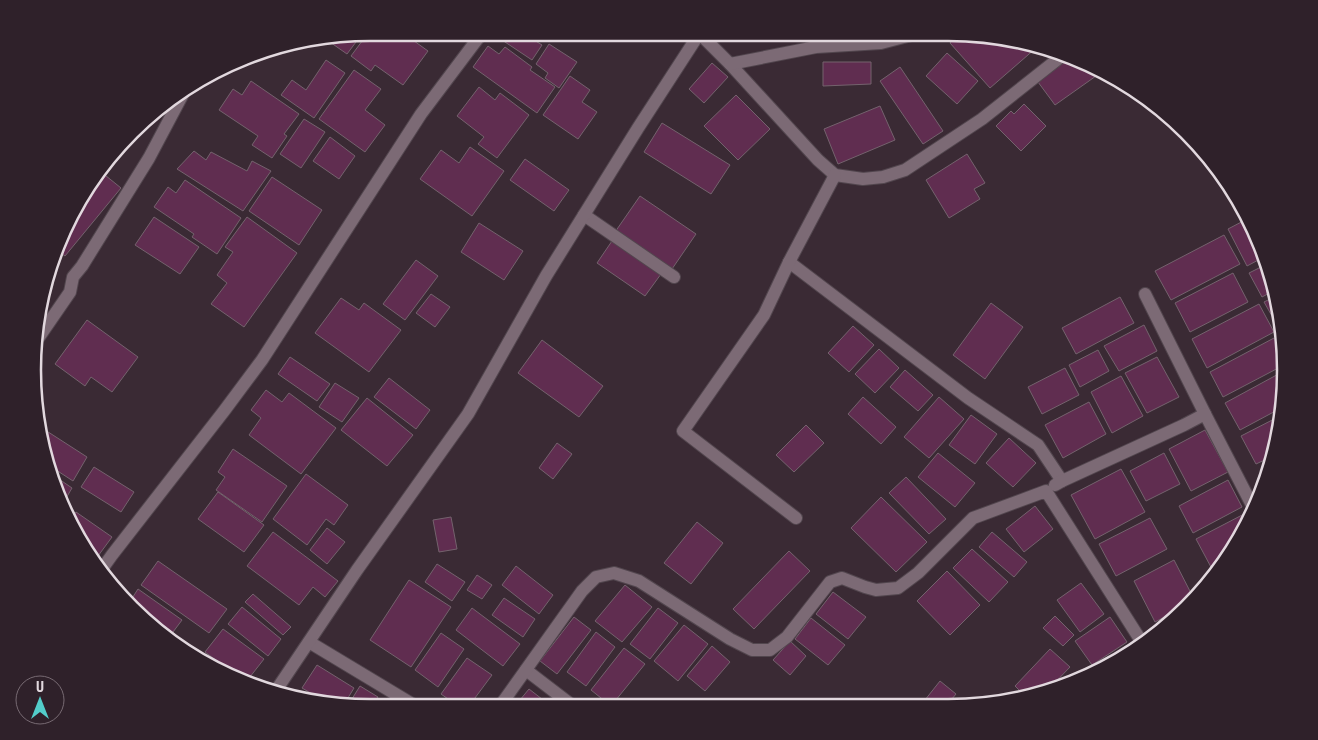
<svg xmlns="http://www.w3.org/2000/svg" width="1318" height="740" viewBox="0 0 1318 740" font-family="'Roboto Condensed',sans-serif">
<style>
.building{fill:#602d50;stroke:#74626d}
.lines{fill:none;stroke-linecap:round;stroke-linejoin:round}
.minor-casing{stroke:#52464e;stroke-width:14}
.minor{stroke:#7c6a75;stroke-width:12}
.rim{fill:none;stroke:#e2d8de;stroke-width:2.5}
</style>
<rect width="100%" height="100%" fill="#3a2a34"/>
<g class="building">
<path d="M370,32L403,33L428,51L403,85L375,65L371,71L351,56L368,33Z"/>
<path d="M508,33H523L542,45L532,60L502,40Z"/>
<path d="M529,33H547L542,41Z"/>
<path d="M961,33H970L1031,43L1036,48L990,88L950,43Z"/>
<path d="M362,34L347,54L327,40Z"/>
<path d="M549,44L577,62L559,88L545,78L548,73L536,64Z"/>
<path d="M488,46L499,54L505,47L532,67L530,70L555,87L537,113L473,67Z"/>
<path d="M947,53L978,81L957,104L926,76Z"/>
<path d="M1070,58L1089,66L1096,76L1055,105L1038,82Z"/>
<path d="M326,60L345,73L314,118L281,95L292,80L306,90Z"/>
<path d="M823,62H871V84L823,86Z"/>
<path d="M712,63L728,77L704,103L689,89Z"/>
<path d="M900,67L943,131L923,144L880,81Z"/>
<path d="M354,70L381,89L365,110L385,125L365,152L319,119Z"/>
<path d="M570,76L590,90L582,102L597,112L578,139L543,115Z"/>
<path d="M251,81L299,114L284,134L287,136L272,158L252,145L258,136L219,110L233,89L242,95Z"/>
<path d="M479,87L495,100L500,93L529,115L497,158L478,144L484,137L457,116Z"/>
<path d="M736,95L770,129L738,160L704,126Z"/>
<path d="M1024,104L1046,126L1021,151L996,126L1011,111L1014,114Z"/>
<path d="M880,106L895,140L838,164L824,129Z"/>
<path d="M304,119L325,132L301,168L280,154Z"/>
<path d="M662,123L730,165L711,194L644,152Z"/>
<path d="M330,137L355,156L339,179L313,161Z"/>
<path d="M470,147L504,171L472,216L420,179L441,150L459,163Z"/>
<path d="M194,151L206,160L211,152L247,171L252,161L271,171L243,211L177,169Z"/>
<path d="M967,154L985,183L974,189L980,199L949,218L926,180Z"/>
<path d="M525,159L569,190L554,211L510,180Z"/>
<path d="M100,171L121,188L65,256L58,251L90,182Z"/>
<path d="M272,177L322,210L299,245L249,211Z"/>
<path d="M185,180L241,218L217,254L192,237L194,234L154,207L168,187L176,193Z"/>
<path d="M640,196L696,234L672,269L615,232Z"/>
<path d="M154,217L199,247L180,274L135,245Z"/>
<path d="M247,217L297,253L244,327L211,304L227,283L217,275L233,252L225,247Z"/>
<path d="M1249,218L1264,257L1247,266L1228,229Z"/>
<path d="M479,223L523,251L504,280L461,252Z"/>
<path d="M1224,235L1240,264L1171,300L1155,271Z"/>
<path d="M612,241L661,274L645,296L597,263Z"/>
<path d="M55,259L59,262L45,280Z"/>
<path d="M416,260L438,276L405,320L383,304Z"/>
<path d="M1267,264L1274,283L1275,290L1262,297L1249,273Z"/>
<path d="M1233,273L1248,302L1190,332L1175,303Z"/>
<path d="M431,294L450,307L435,327L416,313Z"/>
<path d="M1276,296L1282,332H1281L1264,302Z"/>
<path d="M1120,297L1134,323L1076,354L1062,328Z"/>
<path d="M341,298L359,310L364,303L401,330L369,372L315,333Z"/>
<path d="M991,303L1023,327L985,379L953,355Z"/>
<path d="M1259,304L1274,332L1207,368L1192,339Z"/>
<path d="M87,320L138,357L112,392L91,377L85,386L55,364Z"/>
<path d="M1144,325L1157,351L1119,371L1104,346Z"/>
<path d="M853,326L874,345L849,372L828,353Z"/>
<path d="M1274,338L1284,358V365L1223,397L1210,372Z"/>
<path d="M542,340L603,386L579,417L518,373Z"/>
<path d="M879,349L899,368L875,393L855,374Z"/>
<path d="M1098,350L1109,371L1080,387L1069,365Z"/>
<path d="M290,357L330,384L317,401L278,374Z"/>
<path d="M1157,357L1179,397L1147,413L1125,373Z"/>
<path d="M1065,368L1079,395L1042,414L1028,387Z"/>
<path d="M905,370L933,395L918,411L890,387Z"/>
<path d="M1284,371L1283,407L1240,430L1225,403Z"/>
<path d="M1121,376L1143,416L1112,433L1091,392Z"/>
<path d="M389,378L430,410L416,429L374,397Z"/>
<path d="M335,383L359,398L342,422L319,407Z"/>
<path d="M266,390L282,402L289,393L336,428L301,474L249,435L261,418L251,410Z"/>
<path d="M863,397L896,427L881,444L848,414Z"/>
<path d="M939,397L964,419L929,458L904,437Z"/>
<path d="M367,398L413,435L387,466L341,430Z"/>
<path d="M1089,402L1106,434L1063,458L1045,425Z"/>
<path d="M971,415L997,434L975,464L949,445Z"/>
<path d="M1282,415L1273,456L1256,464L1241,436Z"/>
<path d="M806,425L824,443L794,472L776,455Z"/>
<path d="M42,428L87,457L73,481L50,466Z"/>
<path d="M1205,430L1228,472L1191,491L1169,449Z"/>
<path d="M1009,438L1036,463L1013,487L986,463Z"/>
<path d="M557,443L572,454L553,479L539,468Z"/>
<path d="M233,449L287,486L262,522L216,490L225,477L218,472Z"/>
<path d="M938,453L975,483L955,507L918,477Z"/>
<path d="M1164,453L1180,484L1146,501L1130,471Z"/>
<path d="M1271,464L1267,479L1266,482L1260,470Z"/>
<path d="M94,467L134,492L121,512L81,487Z"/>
<path d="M1121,469L1145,512L1095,539L1071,495Z"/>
<path d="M306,474L348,505L334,525L326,519L307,545L273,519Z"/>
<path d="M53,475L72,488L62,505L58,499Z"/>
<path d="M906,477L946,519L929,534L889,493Z"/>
<path d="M1228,480L1242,507L1193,533L1179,506Z"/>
<path d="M218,492L264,525L244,552L198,519Z"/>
<path d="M881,497L927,542L896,572L851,528Z"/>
<path d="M1035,506L1053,529L1024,552L1006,529Z"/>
<path d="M76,512L112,537L98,556L90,550L71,519Z"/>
<path d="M1246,513L1249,519L1240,539L1220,565L1212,569L1196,539Z"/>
<path d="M451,517L457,549L439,552L433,520Z"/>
<path d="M1150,518L1167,549L1116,576L1099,544Z"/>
<path d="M697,522L723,543L691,584L664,563Z"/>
<path d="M327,528L345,542L327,564L310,550Z"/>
<path d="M273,532L338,581L325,597L313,587L299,605L247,566Z"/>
<path d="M992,532L1027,562L1014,577L979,547Z"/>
<path d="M972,549L1008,582L989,602L953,568Z"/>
<path d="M789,551L810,571L754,629L733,609Z"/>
<path d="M1174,560L1194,599L1191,603L1155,622L1134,581Z"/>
<path d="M158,561L227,609L209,633L141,585Z"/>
<path d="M437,564L465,582L452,601L425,582Z"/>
<path d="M516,566L553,595L539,614L502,585Z"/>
<path d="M947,571L980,605L950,635L917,601Z"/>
<path d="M477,575L492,585L482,599L467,590Z"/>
<path d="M409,580L451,607L411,667L370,640Z"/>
<path d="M1081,583L1104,614L1080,632L1057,600Z"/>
<path d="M625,585L652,607L622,642L595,621Z"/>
<path d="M138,589L182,620L170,636L129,603Z"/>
<path d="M833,592L866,617L848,639L816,614Z"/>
<path d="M253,594L291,627L283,635L245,602Z"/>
<path d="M504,598L535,619L523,637L492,615Z"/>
<path d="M242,607L281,639L268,656L228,624Z"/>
<path d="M472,608L520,644L503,666L456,630Z"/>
<path d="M658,608L678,623L650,659L630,644Z"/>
<path d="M1055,616L1074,635L1063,646L1043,628Z"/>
<path d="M574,617L591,630L557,674L540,661Z"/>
<path d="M1110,617L1127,642L1092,665L1075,641Z"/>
<path d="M811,618L845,645L828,665L795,639Z"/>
<path d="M684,625L708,644L678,681L654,661Z"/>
<path d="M223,629L264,659L246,682L205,652Z"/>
<path d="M596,632L615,647L586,686L567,672Z"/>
<path d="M441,633L464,649L438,687L415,670Z"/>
<path d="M790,641L806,656L790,675L773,660Z"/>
<path d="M712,646L730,662L705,691L687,676Z"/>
<path d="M624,648L645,664L611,706L591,690Z"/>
<path d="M1050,649L1070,667L1046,692L1026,697L1015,686Z"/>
<path d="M1126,649L1130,654L1105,666Z"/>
<path d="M467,658L492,675L469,706H458L441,694Z"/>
<path d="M317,665L354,688L343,706L326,702L302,688Z"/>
<path d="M1086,669L1090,673L1068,684Z"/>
<path d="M940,681L956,694L947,705H921Z"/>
<path d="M360,686L378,697L372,707H347Z"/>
<path d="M529,689L551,706H515Z"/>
</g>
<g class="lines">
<g class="minor-casing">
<g id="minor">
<path d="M699,33L730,64L818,160L835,175L863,179L883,177L905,170L982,119L1063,55"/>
<path d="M730,64L816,47L881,43L919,33"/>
<path d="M584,215L674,277"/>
<path d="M789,262L968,398L1038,445L1062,481"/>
<path d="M1145,294L1205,414"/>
<path d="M39,337L70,292L73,277L82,266L149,158L184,92"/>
<path d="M1055,485L1062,481L1184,425L1205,414L1254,509"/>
<path d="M796,518L683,431L764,315L789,262L835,175"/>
<path d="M102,569L112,555L224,411L262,360L421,114L482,33"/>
<path d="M309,642L417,707"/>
<path d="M526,670L573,706"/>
<path d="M275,692L357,570L468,414L546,276L638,128L699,34"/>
<path d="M500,706L582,591L596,577L614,573L639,581L730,639L752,650H770L787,637L830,582L842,578L865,587L876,590L898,588L918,573L973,518L1046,491L1143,644"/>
</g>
</g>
<use href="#minor" class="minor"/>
</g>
<path d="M0 0H1318V740H0ZM370 41H948A329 329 0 0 1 1277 370V370A329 329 0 0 1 948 699H370A329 329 0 0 1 41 370V370A329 329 0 0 1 370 41Z" fill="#2f212a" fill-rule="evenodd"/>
<path class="rim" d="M370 41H948A329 329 0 0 1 1277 370V370A329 329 0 0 1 948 699H370A329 329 0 0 1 41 370V370A329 329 0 0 1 370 41Z"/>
<g transform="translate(40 700)"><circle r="24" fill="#2f212a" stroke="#776a72"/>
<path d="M0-4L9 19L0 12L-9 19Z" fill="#53cdca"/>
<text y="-8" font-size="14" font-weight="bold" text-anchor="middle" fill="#e2d8de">U</text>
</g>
</svg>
